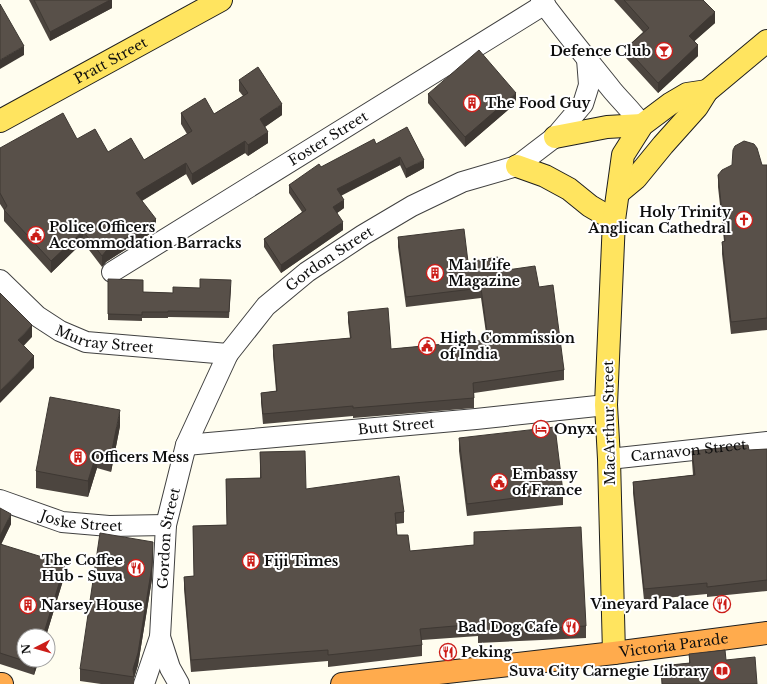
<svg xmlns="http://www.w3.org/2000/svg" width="767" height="684" viewBox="0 0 767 684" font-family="'Libre Baskerville',serif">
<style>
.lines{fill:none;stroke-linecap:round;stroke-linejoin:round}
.minor-casing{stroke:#414141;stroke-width:22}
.major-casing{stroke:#1f1f1f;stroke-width:24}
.highway-casing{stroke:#1f1f1f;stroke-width:24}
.minor{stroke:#fff;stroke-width:20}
.major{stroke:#ffe45f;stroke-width:22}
.highway{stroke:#ffab4d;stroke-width:22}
.wall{fill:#4c453f}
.shaded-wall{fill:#3e3833}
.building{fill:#585049;stroke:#3e3833}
.labels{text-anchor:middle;stroke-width:4;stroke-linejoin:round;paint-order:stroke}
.poi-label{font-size:14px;font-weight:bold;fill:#0e0e0e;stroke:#fff;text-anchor:start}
.street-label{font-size:14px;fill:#0e0e0e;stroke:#fff}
</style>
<rect width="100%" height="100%" fill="#fffdef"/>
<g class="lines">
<g class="minor-casing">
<g id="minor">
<path d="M541,0C564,31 588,60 612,90C622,102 633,112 642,125"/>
<path id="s1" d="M112,272L545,4"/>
<path id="s2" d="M0,280L37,316L60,331L86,342L228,354"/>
<path id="s3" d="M186,445L476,419L606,405"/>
<path id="s4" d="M609,459L767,442"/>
<path id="s5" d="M0,500L62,522L109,526L166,525"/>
<path d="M160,637L170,668L179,684"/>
<path id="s6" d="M144,684L160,637L166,525L186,445L228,354L266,306L307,272L363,235L412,206L462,182L517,166L555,137L583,104L589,85L587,59"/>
</g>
</g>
<g class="major-casing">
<g id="major">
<path id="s7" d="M0,121L221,0"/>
<path d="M555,137L607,127L642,125"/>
<path d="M517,166L545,176L569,189L590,206L614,220"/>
<path d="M618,193L636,178L663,145L697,107L707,91L767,41"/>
<path d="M614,653L609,459L606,405L614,220L623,155L642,125L670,104L687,94L707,91"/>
</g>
</g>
<g class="highway-casing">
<g id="highway">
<path d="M0,684H2"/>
<path id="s8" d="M342,684L614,653L767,633"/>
</g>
</g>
<use href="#minor" class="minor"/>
<use href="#major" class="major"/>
<use href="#highway" class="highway"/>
</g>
<g class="wall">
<path d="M29,0H112V8L50,41Z"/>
<path d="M614,0H703L715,23L694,41L698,56L658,93L626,58V48L643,32Z"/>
<path d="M239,80L282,115L265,127L268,143L248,156L245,153L192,185L186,174L142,201L156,230L106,262L102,267L83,242L51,273L4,221V210L0,204V148L77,139L108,152L144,160L187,134L181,124V113L214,114L243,96L239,91Z"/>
<path d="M428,94L516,103L465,147L428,103Z"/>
<path d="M376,144L424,168L406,178L400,165L341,195L344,208L337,213L343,230L281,273L264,247V239L302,212L289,193V185L321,167Z"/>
<path d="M762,165H767V330L731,334L722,254V242L724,241L718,187V175Z"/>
<path d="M398,237L468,262L500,271L539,287L564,370V380L474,393V408L353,418V416L263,424L261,402V393L276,391L273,355V345L350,338L348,322V312L391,349L487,340L481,298L406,307L398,247Z"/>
<path d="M108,279L143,292L173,293L200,288L231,286L229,318L168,317V318H142V321L108,320Z"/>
<path d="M120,426L111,472L97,468L88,497L36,488V471Z"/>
<path d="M459,438L563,492V505L467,516L459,451Z"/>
<path d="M767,449V591L707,597V594L644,600L633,493V482L693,475L692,462V451L749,450Z"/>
<path d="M260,452L306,489L404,512V523L396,524L397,535L410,551L474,545V532L586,626V638L478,643V636L422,640V656L328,667V661L191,672L184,589V577L194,576L193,526L227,525L226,479L260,478Z"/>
<path d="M0,508L11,524L1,544L65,574L46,636H24L39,660L34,675L0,664Z"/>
<path d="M153,554L152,579L138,665L134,678V684H101L80,681V669Z"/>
<path d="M689,654L726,660L757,684H662L661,666L689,663Z"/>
</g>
<g class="shaded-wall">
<path d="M110,0H112V8L50,41V32Z"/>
<path d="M715,12V23L689,46V36Z"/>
<path d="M698,45V56L658,93V83Z"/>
<path d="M24,46V55L0,69V60Z"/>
<path d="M516,93V103L465,147V137Z"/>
<path d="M282,104V115L260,130V119Z"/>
<path d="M268,132V143L248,156V145Z"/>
<path d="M245,141V153L192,185V174Z"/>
<path d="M400,157V165L337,198V189Z"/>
<path d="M424,160V168L406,178V169Z"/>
<path d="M186,163V174L136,204V193Z"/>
<path d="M344,200V208L333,216V207Z"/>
<path d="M156,219V230L106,262L102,267V256L106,251Z"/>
<path d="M343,222V230L281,273V265Z"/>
<path d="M83,231V242L51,273V261Z"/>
<path d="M32,325V337L18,352V340Z"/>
<path d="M34,356V368L0,403V391Z"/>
<path d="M120,410V426L111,472V455Z"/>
<path d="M97,452V468L88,497V481Z"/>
<path d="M11,514V524L0,547V536Z"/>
<path d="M153,542L152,579L138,665L134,678L133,669Z"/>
<path d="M65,564V574L46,636H43Z"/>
<path d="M35,660H39L34,675V664Z"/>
</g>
<g class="building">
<path d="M34,0H110L50,32Z"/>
<path d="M624,0H703L715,12L689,36L698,45L658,83L626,48L649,28Z"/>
<path d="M0,4L24,46L0,60Z"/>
<path d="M479,50L516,93L465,137L428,94Z"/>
<path d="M258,67L282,104L260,119L268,132L248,145L245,141L192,174L186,163L136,193L156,219L106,251L102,256L83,231L51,261L4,210L7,206L0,193V148L63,113L77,139L95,129L108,152L131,138L144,160L192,131L181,113L205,98L214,114L248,93L239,80Z"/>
<path d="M407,127L424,160L406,169L400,157L337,189L344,200L333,207L343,222L281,265L264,239L306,210L289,185L319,164L321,167L374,139L376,144Z"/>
<path d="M744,141L754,144L757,148L762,165H767V318L731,322L722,242L725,241L718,175L722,170L732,165L733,150L735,146Z"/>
<path d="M464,229L468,262L498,257L500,271L535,266L539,287L553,285L564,370L473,383L474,398L353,408V406L263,414L261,393L277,391L273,345L351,338L348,312L388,308L391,349L488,340L481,288L406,297L398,237Z"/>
<path d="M108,279L143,280V292L173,293V287L200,288V279L231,280L229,312L168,311V312H142V315L108,314Z"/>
<path d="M0,293L32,325L18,340L34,356L0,391Z"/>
<path d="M50,397L120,410L111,455L97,452L88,481L36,471Z"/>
<path d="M555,427L563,492L467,504L459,438Z"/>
<path d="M748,445L749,450L767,449V580L707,587V583L644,589L633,482L695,475L692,451Z"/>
<path d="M305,451L306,489L399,476L404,512L395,513L397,535H408L410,551L474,545V532L581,527L586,626L478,632V624L420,629L422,645L328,655V650L191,660L184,577L194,576L193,526L227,525L226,479L261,478L260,452Z"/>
<path d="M0,508L11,514L0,536Z"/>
<path d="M100,533L153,542L152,566L138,653L133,669L134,677L80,669Z"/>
<path d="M0,544L65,564L43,636H24V660H35L34,664L0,653Z"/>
<path d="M725,650L726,660L755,657L757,684H662L661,666L690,663L689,654Z"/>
</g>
<defs>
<g id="bar-ring" transform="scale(0.9)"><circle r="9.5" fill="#fff" stroke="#cc1d18" stroke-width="1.5"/><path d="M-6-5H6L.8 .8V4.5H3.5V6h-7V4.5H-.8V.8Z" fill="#cc1d18"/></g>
<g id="building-ring" transform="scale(0.9)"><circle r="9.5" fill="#fff" stroke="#cc1d18" stroke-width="1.5"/><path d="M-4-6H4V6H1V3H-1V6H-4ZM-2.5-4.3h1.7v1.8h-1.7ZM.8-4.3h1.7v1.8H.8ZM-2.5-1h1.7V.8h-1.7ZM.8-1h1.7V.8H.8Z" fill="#cc1d18"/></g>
<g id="church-ring" transform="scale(0.9)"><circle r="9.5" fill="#fff" stroke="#cc1d18" stroke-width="1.5"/><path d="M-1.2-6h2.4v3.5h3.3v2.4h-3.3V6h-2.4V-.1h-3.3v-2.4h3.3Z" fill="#cc1d18"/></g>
<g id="civic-ring" transform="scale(0.9)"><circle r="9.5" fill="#fff" stroke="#cc1d18" stroke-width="1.5"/><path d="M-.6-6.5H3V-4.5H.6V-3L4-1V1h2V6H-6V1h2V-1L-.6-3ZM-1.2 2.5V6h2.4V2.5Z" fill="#cc1d18"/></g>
<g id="hotel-ring" transform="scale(0.9)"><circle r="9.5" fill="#fff" stroke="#cc1d18" stroke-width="1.5"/><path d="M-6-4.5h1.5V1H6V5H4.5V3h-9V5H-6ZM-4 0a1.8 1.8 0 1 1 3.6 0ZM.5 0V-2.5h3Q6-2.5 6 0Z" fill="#cc1d18"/></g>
<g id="restaurant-ring" transform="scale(0.9)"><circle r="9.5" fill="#fff" stroke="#cc1d18" stroke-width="1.5"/><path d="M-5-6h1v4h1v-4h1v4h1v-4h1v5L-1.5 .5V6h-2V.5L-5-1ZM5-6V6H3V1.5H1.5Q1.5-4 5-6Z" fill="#cc1d18"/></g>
<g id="library-ring" transform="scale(0.9)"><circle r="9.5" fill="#fff" stroke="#cc1d18" stroke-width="1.5"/><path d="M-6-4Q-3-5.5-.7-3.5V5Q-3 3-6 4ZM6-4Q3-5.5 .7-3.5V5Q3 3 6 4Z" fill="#cc1d18"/></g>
</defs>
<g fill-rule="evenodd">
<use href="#bar-ring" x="664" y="51"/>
<use href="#building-ring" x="472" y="103"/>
<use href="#church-ring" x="744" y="220"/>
<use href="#civic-ring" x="36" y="235"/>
<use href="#building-ring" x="435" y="273"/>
<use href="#civic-ring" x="427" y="346"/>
<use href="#hotel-ring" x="541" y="429"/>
<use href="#building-ring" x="78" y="457"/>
<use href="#civic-ring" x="499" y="482"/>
<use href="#building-ring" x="251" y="561"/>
<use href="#restaurant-ring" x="136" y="568"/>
<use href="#restaurant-ring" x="722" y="604"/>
<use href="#building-ring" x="28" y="605"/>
<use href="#restaurant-ring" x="571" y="627"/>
<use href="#restaurant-ring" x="448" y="652"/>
<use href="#library-ring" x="722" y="671"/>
</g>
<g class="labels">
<g class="poi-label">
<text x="651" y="56" text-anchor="end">Defence Club</text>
<text x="485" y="108">The Food Guy</text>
<text x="731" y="217" text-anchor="end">Holy Trinity<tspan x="731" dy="16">Anglican Cathedral</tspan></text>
<text x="49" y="232">Police Officers<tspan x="49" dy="16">Accommodation Barracks</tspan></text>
<text x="448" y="270">Mai Life<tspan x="448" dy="16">Magazine</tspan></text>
<text x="440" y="343">High Commission<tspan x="440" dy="16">of India</tspan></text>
<text x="554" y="434">Onyx</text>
<text x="91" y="462">Officers Mess</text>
<text x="512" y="479">Embassy<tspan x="512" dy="16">of France</tspan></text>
<text x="123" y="565" text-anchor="end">The Coffee<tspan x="123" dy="16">Hub - Suva</tspan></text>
<text x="264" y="566">Fiji Times</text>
<text x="709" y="609" text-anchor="end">Vineyard Palace</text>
<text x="41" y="610">Narsey House</text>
<text x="558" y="632" text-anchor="end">Bad Dog Cafe</text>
<text x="461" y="657">Peking</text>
<text x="709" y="676" text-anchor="end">Suva City Carnegie Library</text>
</g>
<g class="street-label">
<text dy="5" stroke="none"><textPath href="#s7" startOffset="126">Pratt Street</textPath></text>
<text dy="5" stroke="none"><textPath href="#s1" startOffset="254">Foster Street</textPath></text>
<text dy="5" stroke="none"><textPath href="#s6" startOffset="485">Gordon Street</textPath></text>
<text dy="5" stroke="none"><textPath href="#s2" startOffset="125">Murray Street</textPath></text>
<text transform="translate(609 423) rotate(-91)" y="5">MacArthur Street</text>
<text dy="5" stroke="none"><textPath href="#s3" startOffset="211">Butt Street</textPath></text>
<text dy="5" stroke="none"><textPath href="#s4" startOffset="80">Carnavon Street</textPath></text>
<text dy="5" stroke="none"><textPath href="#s5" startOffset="85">Joske Street</textPath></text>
<text dy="5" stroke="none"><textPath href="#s6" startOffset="149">Gordon Street</textPath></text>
<text dy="5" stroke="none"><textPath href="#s8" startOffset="334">Victoria Parade</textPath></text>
</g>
</g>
<g transform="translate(36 648) rotate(264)"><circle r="19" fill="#ffffff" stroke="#9f9f9f"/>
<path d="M0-3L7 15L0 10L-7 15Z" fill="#cc1d18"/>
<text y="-6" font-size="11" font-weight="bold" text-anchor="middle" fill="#0e0e0e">N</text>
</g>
</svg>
